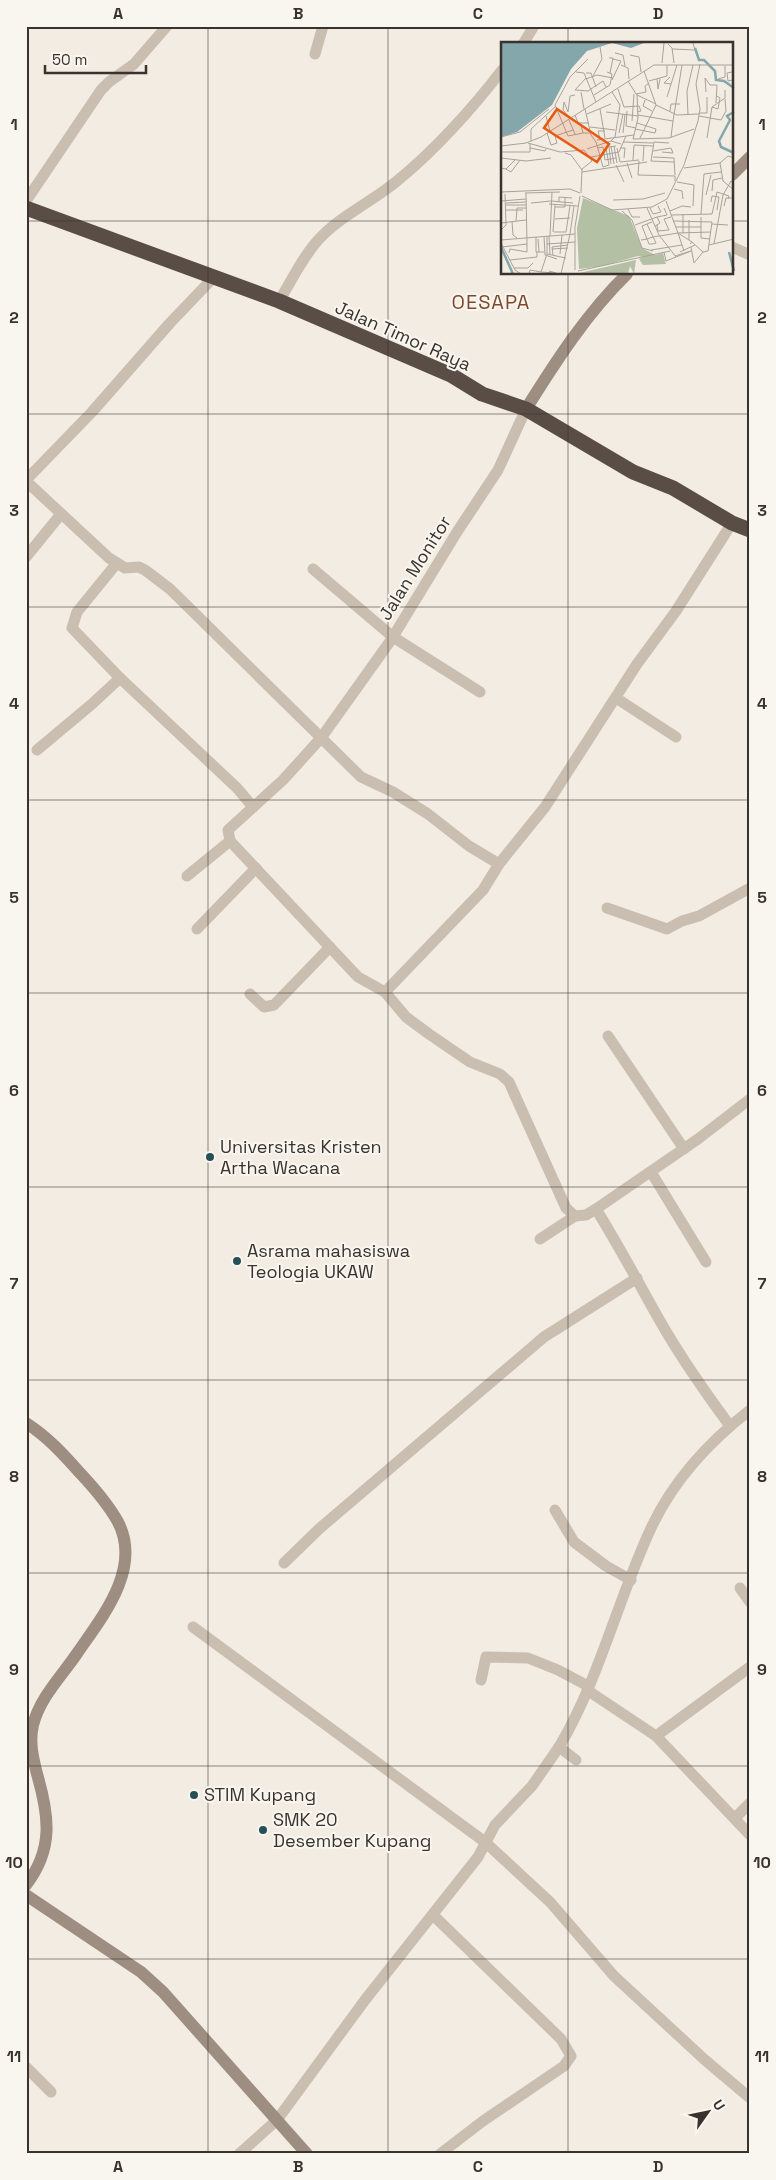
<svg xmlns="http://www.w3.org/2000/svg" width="776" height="2180" viewBox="0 0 776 2180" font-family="'Space Grotesk',sans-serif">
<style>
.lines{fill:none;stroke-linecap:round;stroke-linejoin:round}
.street{stroke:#c9beaf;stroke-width:11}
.secondary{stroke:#9d8e81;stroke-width:12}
.highway{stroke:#594d45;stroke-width:15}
.grid{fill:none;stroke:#39322d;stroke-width:1;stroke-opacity:0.55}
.poi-dot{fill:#264f57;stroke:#f9f6ef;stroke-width:2}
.labels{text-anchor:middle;stroke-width:4;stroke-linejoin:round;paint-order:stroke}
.street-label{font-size:18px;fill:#39322d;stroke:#f9f6ef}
.poi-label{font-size:18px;fill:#39322d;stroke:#f9f6ef;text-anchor:start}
.quarter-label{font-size:20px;letter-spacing:1px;fill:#80492e;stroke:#f9f6ef}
.inset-river{fill:none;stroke:#84a7ac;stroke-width:2.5}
.inset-road{fill:none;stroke:#a8a29a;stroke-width:1}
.view{fill:#e8590c;fill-opacity:0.15;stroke:#e8590c;stroke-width:2.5}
.inset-edge{fill:none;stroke:#39322d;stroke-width:2.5}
.neatline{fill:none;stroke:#39322d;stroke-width:2}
.grid-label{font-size:16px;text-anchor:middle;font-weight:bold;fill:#39322d}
</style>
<rect width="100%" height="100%" fill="#f2ece3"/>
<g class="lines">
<g class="street">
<path d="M523,44L534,26"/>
<path d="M315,54L323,26"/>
<path d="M26,201L101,90L109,82L134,64L167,26"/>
<path d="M732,247L750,255"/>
<path d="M279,301C292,280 303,256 320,238C342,215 373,201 397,181C434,151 473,108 502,70"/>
<path d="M526,409L498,470L457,532L391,640L321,738L283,780L228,830L230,841L358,977L385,992L406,1017L429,1034L470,1062L500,1074L509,1082L566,1208L575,1216L586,1215L596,1209"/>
<path d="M26,480L92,412L170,323L213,278"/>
<path d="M26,481L109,558L125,568L139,567L145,570L170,589L361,777L393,792L428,814L469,846L499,864"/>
<path d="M26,557L61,514"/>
<path d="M117,563L77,612L72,628L120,678L237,788L253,807"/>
<path d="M313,569L393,637L480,692"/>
<path d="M616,698L676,737"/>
<path d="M37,750L92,704L120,678"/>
<path d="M187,876L230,841"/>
<path d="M607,908L667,929L682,921L699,916L750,888"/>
<path d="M197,929L256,868"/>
<path d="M385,992L483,890L499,864L545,807L637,664L676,611L732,523"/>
<path d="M250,994L264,1007L274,1005L330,947"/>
<path d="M608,1036L684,1149"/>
<path d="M651,1172L706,1262"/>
<path d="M540,1239L575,1216"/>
<path d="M730,1426C705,1392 681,1358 660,1321C639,1284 619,1246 596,1209L698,1139L750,1099"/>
<path d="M555,1510L574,1542L606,1566L631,1580"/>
<path d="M284,1563L319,1529L544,1337L637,1278"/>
<path d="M740,1588L750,1602"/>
<path d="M193,1627L485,1842L550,1902L614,1976L705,2060L750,2098"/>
<path d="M481,1680L486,1657L528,1658L558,1670L588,1686"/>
<path d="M587,1690L656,1736L750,1667"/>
<path d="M656,1736L750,1835"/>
<path d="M576,1760L559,1747C600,1678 618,1598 652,1526C674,1480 710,1441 750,1410"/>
<path d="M735,1818L750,1803"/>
<path d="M433,1915L561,2039L571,2056L564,2066L483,2121L440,2154"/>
<path d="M26,2067L51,2092"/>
<path d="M239,2154L277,2120L365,2000L478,1857L495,1825L532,1786L559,1747"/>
</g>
<g class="secondary">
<path d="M732,175L750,157"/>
<path d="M526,409C556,361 587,313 627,274"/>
<path d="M26,1423C48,1437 64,1455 81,1474C95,1489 108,1504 118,1522C142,1568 103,1616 78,1652C62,1676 40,1697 33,1725C29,1742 33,1758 37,1774C49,1815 54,1849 26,1885"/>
<path d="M26,1895L141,1972L163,1992L307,2154"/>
</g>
<path class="highway" d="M26,208L279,301L451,375L482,394L526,409L633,472L673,488L732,523L750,530"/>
</g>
<path class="grid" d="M208,26V2154M388,26V2154M568,26V44M26,221H502M732,221H750M568,274V2154M26,414H750M26,607H750M26,800H750M26,993H750M26,1187H750M26,1380H750M26,1573H750M26,1766H750M26,1959H750"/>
<g class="poi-dot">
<circle cx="210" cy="1157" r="5"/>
<circle cx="237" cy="1261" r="5"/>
<circle cx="194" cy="1795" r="5"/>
<circle cx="263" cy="1830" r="5"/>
</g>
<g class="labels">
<g class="street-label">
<text transform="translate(403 336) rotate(24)" y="6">Jalan Timor Raya</text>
<text transform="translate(415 568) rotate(-58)" y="6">Jalan Monitor</text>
</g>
<g class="poi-label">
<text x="220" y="1153">Universitas Kristen<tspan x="220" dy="21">Artha Wacana</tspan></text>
<text x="247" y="1257">Asrama mahasiswa<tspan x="247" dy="21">Teologia UKAW</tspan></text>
<text x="204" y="1801">STIM Kupang</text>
<text x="273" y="1826">SMK 20<tspan x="273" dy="21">Desember Kupang</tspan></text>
</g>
<g class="quarter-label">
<text x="491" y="309">OESAPA</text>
</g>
</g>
<g transform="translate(501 42)">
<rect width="232" height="232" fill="#f2ece3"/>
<path d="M82,156L128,174L141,206L154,213L162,211L165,222L142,223L138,217L142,215L137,214L102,224L78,227L76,186ZM135,218L133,232L129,224L127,232H74Z" fill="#b4c0a4"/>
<path d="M0,1H143L130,6L111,1L86,9L70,27L51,63L16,90L0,95Z" fill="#84a7ac"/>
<path class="inset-river" d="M194,6L198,18H203L214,29L215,38L223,39L233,46M233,70L226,74L229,78L218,99L220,105L233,111M0,205L12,232M228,210L233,229"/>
<path class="inset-road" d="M167,2L171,6L173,21M171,7L194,8L192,1M114,11L122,13L124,24M129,13L138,15L140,30M108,16H112L109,31M161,21L163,1M120,23L127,26L128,37M75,30L83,31L95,60M231,30L226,31L227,39L232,38M85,31H90L95,45M92,34L101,17L99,5M169,35L163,41L170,42M85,36L74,48L87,49L102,39L105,45M85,37L96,33L112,36M156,37L157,47L159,37M217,37L224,35V24M111,38L120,19L112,17M127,39L135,52L145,50L144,44L148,41M148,39L166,34V23M117,47L123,65L138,64L140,69L136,70M80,50L83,67M111,50L119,63L114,95L110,99L120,102M205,50L204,36L209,43H216L215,61M93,53L109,43L111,32L106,30M136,53L155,62M166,55L176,23M144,58L142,64L151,69M155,63L176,73L198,72M211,65L217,67L219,56L216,54M84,67L90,93L95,100M99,67L104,96M126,69L125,84L135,86M169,69L170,62H179M67,70L63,60L62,68L69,76M67,70L69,54L74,53M105,70L137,74M199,71H206V55M86,72L110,62M74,73L77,81H88M137,73L172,79L181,23M187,73L186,49L192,23M45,74L49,89M198,74L220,78L225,69L224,57M68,78L74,92M131,79L133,52M80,83L82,91H89M89,85L114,88M134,87L154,91L155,87L136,81M46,91L50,103L56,101L54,94L72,88M82,91L67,94L54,63L69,35L87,17M118,91L122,72M122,91L124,72M133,93L132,97L168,96L193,87M0,95L19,90L48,67M170,95L172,79M139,96L155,63L143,29M206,96L211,65L224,56V48M99,97L97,89H104M96,98L133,93L137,76L136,52M30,99V87L55,64M95,100L102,125L108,123L105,106M122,100L152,101M27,101L59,110L83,108L91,119L81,127L80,151M168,101L153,100L150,119L173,120M0,104L25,101L40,95L153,23H233M110,104L113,122M113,104L116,121M29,106L44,109L45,107M97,106L102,105L104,118L115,116M116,106L119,120L138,118M119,106H124L123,116M86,107L110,99M152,109L170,106L172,111L161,110M0,110H29V102M64,111L70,113L81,128M90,115L118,110L125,94M152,115L173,116L174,133M0,116L25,119L50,116M132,118L133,103L152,104M138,119L137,133L174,134V139M142,119L143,103M126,121L131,136M219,121L227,114L233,116M110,122L108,105L115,104M115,123L123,140M0,126L5,127L14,118M183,126L219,121L222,139L233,148M5,127L10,130L19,118M81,130L146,120M176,140L193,143M173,147L181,149L182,157M211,149L212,138L221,136M0,150L69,147L79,151M24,151L59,150M205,153L210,133M81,154L111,168L151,165L166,157L183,123L197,79L199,67L195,42L199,22M112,158L142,157L164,151M0,159L25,157M50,159L72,161M165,159L177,191L191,200M58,160V155L71,156M210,160L211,154L218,155L216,168M5,161L25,160M30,161L50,159M48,162L77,164M5,163H25M192,164L193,143M223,164L225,156H233M54,165H64V155M146,166L158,193L175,215M149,166L152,172L160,170L157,164M127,167L131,175H139M5,168H22M121,169L131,178L141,206L152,209M169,169L181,164L190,165M200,172L203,132L220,130M170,173L211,172L216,150L228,154L227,157M156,175L166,173L163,166M200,175V196L209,197M54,177L69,176M11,179L12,193L16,196M15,179L16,166H25M172,179L211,180L207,209L202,210L193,221L190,205M0,181L25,178M146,182L141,184L146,197L152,195L146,182L151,180M211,182L227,183M134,183L156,175L159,181L154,184M156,183L157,189L168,188L163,177L170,175M175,185H200M0,188L5,183L4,152M52,190L54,163M53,190H65L69,164M177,191L210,190M177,191L183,209M182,191V172M69,192L73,164M43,194L44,213L56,217M46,194V212L40,230L55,231L48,229M48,194L49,212M49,194L51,150M35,195V210H38M37,197L38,210H43M0,198L74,192M140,198L146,197L148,202H151L155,201L152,195L177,191M188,198V178M0,201L14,228L20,232M46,202L74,200M189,202L191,200L202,210M213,202L222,153L230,139L233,141M208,203L233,197M1,205L26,202L25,151M51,207L67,206M150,208L181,203M163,210L165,219L190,209L174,214M179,210L194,203M8,211L9,207L26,210V202M46,212L65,216M59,212L61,193M52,213L51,205L67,203M141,215L169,209M9,218L36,215V210M13,226H27L32,221M74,228V185L79,154M77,229L141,215M28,232L29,228L40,230M60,232L69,192"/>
<path class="view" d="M56,67L108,102L96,120L43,86Z"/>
<rect width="232" height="232" class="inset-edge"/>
</g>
<rect width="776" height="2180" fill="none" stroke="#f9f6ef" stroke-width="55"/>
<g transform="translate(708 2112) rotate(57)" stroke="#f9f6ef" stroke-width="4" paint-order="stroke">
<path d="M0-4L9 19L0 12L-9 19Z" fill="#39322d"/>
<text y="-8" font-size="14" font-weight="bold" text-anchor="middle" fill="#39322d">U</text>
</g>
<path d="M45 65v8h101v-8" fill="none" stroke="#39322d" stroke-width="2.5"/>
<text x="52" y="65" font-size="15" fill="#39322d" stroke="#f9f6ef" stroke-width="4" paint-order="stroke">50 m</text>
<rect x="28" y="28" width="720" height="2124" class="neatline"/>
<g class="grid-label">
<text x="118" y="19">A</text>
<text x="298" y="19">B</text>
<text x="478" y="19">C</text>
<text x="658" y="19">D</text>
<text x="14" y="130">1</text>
<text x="762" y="130">1</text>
<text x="14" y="323">2</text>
<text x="762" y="323">2</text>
<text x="14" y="516">3</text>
<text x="762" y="516">3</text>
<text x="14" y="709">4</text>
<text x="762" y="709">4</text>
<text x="14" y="903">5</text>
<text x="762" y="903">5</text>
<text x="14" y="1096">6</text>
<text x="762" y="1096">6</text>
<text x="14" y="1289">7</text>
<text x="762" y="1289">7</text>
<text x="14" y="1482">8</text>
<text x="762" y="1482">8</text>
<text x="14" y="1675">9</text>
<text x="762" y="1675">9</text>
<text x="14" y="1868">10</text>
<text x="762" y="1868">10</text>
<text x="14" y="2062">11</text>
<text x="762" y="2062">11</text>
<text x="118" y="2172">A</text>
<text x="298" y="2172">B</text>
<text x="478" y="2172">C</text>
<text x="658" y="2172">D</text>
</g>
</svg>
